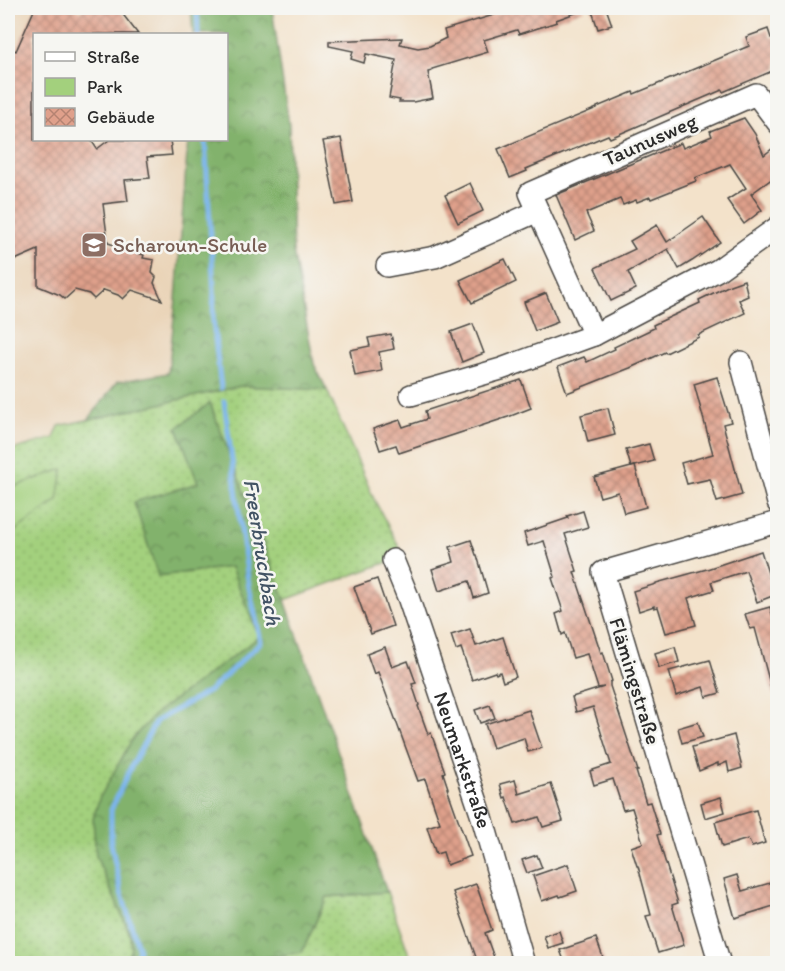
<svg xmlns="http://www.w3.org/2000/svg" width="785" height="971" viewBox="0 0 785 971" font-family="Itim,sans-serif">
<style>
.built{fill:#ead4b8}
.green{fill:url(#green-dots);stroke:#677e54;stroke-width:1.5}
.forest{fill:url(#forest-crowns);stroke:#566e4c;stroke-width:1.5}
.pitch{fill:#a3d07d;stroke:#677e54;stroke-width:1.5}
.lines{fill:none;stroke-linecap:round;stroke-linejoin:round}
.stream{stroke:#7bb5ec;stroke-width:5}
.building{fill:url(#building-cross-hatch)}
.minor-casing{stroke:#494643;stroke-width:24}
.minor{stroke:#fff;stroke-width:21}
.labels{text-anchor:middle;stroke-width:5;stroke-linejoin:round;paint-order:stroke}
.street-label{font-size:21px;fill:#2b2b2b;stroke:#f6f6f2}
.education-label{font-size:21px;fill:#785e54;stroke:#f6f6f2;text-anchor:start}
.water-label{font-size:22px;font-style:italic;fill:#435465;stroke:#f6f6f2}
</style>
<defs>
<pattern id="green-dots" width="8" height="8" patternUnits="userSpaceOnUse" patternTransform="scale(1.5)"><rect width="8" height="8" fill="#a3d07d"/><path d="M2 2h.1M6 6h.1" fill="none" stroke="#8cb36c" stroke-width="1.8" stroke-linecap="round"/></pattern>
<pattern id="forest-crowns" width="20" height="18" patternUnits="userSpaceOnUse" patternTransform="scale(1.5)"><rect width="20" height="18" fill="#82b26c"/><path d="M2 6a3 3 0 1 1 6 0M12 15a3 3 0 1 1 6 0" fill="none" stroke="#6b9159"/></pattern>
<pattern id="building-cross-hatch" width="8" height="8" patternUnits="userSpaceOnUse" patternTransform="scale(1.5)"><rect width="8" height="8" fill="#dfa08b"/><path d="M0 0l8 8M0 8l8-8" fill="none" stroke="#b58372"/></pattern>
</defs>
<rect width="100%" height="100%" fill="#f6f6f2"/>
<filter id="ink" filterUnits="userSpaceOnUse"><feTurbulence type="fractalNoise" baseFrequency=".0167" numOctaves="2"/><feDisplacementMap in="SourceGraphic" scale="12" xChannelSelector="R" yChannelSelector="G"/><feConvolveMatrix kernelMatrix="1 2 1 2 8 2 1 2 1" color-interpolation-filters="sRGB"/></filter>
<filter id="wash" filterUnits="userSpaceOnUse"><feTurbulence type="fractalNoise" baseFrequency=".008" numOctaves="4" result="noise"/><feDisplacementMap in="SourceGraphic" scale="24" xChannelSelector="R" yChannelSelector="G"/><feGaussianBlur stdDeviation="1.35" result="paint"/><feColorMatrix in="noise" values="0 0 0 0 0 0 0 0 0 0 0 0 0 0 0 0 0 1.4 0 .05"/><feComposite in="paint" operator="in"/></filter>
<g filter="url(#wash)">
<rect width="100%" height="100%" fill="#f3e2ca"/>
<path class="built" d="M8,8H191L194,32L193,34H34V140H188L185,191L176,299L168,373L117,382L88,420L59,426L54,438L8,451Z"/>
<g class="green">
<path d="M241,386L327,390L374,499L404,556L285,600L210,403L198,483L158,576L231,567L259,637L155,714L96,856L130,934L131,949L125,963L8,964V451L54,438L59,426Z"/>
<path d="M387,892L412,963L232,964L302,952L327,897Z"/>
</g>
<g class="forest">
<path d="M191,8H272L289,125L293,251L314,364L327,390L241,386L88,420L117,382L168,373L176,299L188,140H226V34H193Z"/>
<path d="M210,403L285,600L387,892L327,897L302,952L232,963H125L131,949L130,934L96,856L93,819L99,799L133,738L155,714L259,637L231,567L158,576L134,502L198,483L177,428Z"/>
</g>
<path class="pitch" d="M63,469L58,500L8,536V489Z"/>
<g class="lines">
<g class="stream">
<path d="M197,8L198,34"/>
<path d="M205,140L214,291L213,321L221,388"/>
<path d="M133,964L139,950L121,892L111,843V810L130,769L156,721L209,691L261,642L249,587L224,401"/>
</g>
</g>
<g id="blocks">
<g class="building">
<path d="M35,8H71L82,12L83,8H118L138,34H34V140H91L97,149L109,140H170L172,155L147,157L150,178L125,180L128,201L103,204L108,243L144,255L143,258L154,260L152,273L156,277L154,283L162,300L132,290L123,299L118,295L104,290L94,299L89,294L75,290L65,299L60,295L38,286V250L8,263V47L16,51Z"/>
<path d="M517,8H584V10L556,20L557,22L519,34L517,30L484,40L488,52L432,69V71L428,72L433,98L413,102H399L400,100L389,98L396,60L366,54L364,63L351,59L353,51L329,46V41L402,38L400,44L418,48L430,46L446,38L444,30Z"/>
<path d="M591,8H606L612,25L598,29Z"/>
<path d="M768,29L771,38L777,35V69L723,92L722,90L610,138L608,135L526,169L527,171L510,178L498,149L597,108V107L633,92L634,94L749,46L746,37Z"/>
<path d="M744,118L755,134L764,155L777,145V175L751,194L762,210L744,224L727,200L746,188L730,164L695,178L696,181L651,199L650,197L637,202L636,200L623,205L620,199L586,213L594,231L575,240L556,195L681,143L683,148L712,136L710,131Z"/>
<path d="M341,138L353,202L336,205L323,141Z"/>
<path d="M470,183L483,211L458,223L445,195Z"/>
<path d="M703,217L720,242L692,261L679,269L668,249L628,272L636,289L611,301L595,268L635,249L630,241L657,225L667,242Z"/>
<path d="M505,259L516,282L472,303L460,280Z"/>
<path d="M744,280L748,296L739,300L745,313L698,335L699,337L666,353L665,352L630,368L567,393L558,367L584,357L587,362L615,349L614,347L654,328L653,325L700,303L699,300L730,285Z"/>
<path d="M546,293L558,322L535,331L524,302Z"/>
<path d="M473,324L484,353L462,362L451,332Z"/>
<path d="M391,334L394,349L379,352L382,371L355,376L350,350L370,346L368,338Z"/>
<path d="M717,377L731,422L723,424L742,495L717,502L710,479L687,484L681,463L713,454L694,384Z"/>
<path d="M521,380L531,408L508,417L399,453L396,445L380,450L373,429L400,420L403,427L427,419L425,411Z"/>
<path d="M608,408L615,435L588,442L581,415Z"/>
<path d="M649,444L654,461L631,467L626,450Z"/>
<path d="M635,466L646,507L624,513L618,492L600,497L594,477Z"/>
<path d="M583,511L588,527L565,534L577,571L574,572L601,653L603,652L612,681L610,682V686L638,771H636L646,803L650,802L660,834L657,835L678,903L672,905L684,945L658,953L646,916L651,915L638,866H637L631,847L643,843L632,808L623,810L613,779L594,785L590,771L611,764L593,707L576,712L572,697L604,687L598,688L587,654L573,658L565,633L562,635L556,614L563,611L552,578L555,577L544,541L528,546L524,533L568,518L567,516Z"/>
<path d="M471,540L476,555H477L488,593L474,598L469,581L439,591L432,569L454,562L450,547Z"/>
<path d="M761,551L775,595L757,602L746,571L711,582L714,590L688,598L696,625L666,633L658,607L654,608V606L639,611L633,591L656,584V583L707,569Z"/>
<path d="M377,579L393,626L371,634L354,587Z"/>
<path d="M770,607L777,632V694L773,695L755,628L750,629L745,614Z"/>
<path d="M470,629L476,646L503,637L516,677L503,682L500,672L496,674L495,672L472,680L461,648L456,650L451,635Z"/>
<path d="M385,647L392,667L408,661L416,683L412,684L419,705L418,706L428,734L431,733L445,772L443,773L448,788H447L471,856L447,865L443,852L436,854L427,827L440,823L425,779L418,781L378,672L374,674L367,654Z"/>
<path d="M675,647L679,662L659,668L655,653Z"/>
<path d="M710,660L720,693L706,697L703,687L676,696L669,671Z"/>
<path d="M490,705L495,718L480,723L475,710Z"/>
<path d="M529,710L542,748L528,752L524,738L493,748L485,724Z"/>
<path d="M698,722L703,737L682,743L678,728Z"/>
<path d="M734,735L742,768L729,772L727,762L718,766V763L699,771L692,747Z"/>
<path d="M515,780L519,794L551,784L563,821L543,827L539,817L515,824L506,797L504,798L500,784Z"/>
<path d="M721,797L725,812L705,818L701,803Z"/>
<path d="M756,810L765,843L752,847L748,839L722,847L715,822Z"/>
<path d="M537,855L542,868L527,873L522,860Z"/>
<path d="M568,864L577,891L560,897L559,895L542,901L533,876Z"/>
<path d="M737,875L742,891L777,881V905L735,918L724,879Z"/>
<path d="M476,884L492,930L485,933L496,963H478L453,892Z"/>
<path d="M559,931L563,943L548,948L544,936Z"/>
<path d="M596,938L605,963H565L560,950Z"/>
</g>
</g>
</g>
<g filter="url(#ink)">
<use href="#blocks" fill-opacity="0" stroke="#494643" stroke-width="1.5"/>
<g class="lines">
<g class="minor-casing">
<g id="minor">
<path d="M778,123L756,94L530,193L594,335L718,270L778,227"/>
<path d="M387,266L435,257L538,211"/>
<path d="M741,362L778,503"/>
<path d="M411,395L501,369L594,335"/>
<path id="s1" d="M393,560L408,597L482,817L524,964"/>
<path d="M720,964L603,572L778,522"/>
</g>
</g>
<use href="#minor" class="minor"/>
</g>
</g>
<defs>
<g id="school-square" transform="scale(1.35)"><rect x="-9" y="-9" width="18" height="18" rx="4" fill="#8d6e63" stroke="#f6f6f2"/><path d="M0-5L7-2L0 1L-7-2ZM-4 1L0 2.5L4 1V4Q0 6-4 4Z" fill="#fff"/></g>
</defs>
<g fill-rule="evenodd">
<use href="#school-square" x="94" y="245"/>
</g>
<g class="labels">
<g class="street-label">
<text transform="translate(650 140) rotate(-24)" y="7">Taunusweg</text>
<text transform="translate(635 681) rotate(73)" y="7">Flämingstraße</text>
<text dy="7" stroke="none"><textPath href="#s1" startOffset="212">Neumarkstraße</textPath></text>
</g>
<g class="education-label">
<text x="113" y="252">Scharoun-Schule</text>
</g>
<g class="water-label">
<text transform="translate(263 552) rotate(81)" y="8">Freerbruchbach</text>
</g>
</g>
<rect width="785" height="971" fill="none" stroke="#f6f6f2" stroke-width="30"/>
<rect x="33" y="33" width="195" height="108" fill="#f6f6f2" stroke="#a5a5a2" stroke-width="1.5"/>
<rect x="45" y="52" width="30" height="9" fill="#ffffff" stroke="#a5a5a2" stroke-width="1.5"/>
<text x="87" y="63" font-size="18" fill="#2b2b2b">Straße</text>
<rect x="45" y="78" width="30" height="18" fill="#a3d07d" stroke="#a5a5a2" stroke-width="1.5"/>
<text x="87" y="93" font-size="18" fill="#2b2b2b">Park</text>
<rect x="45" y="108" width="30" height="18" fill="url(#building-cross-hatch)" stroke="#a5a5a2" stroke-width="1.5"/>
<text x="87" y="123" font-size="18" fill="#2b2b2b">Gebäude</text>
</svg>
